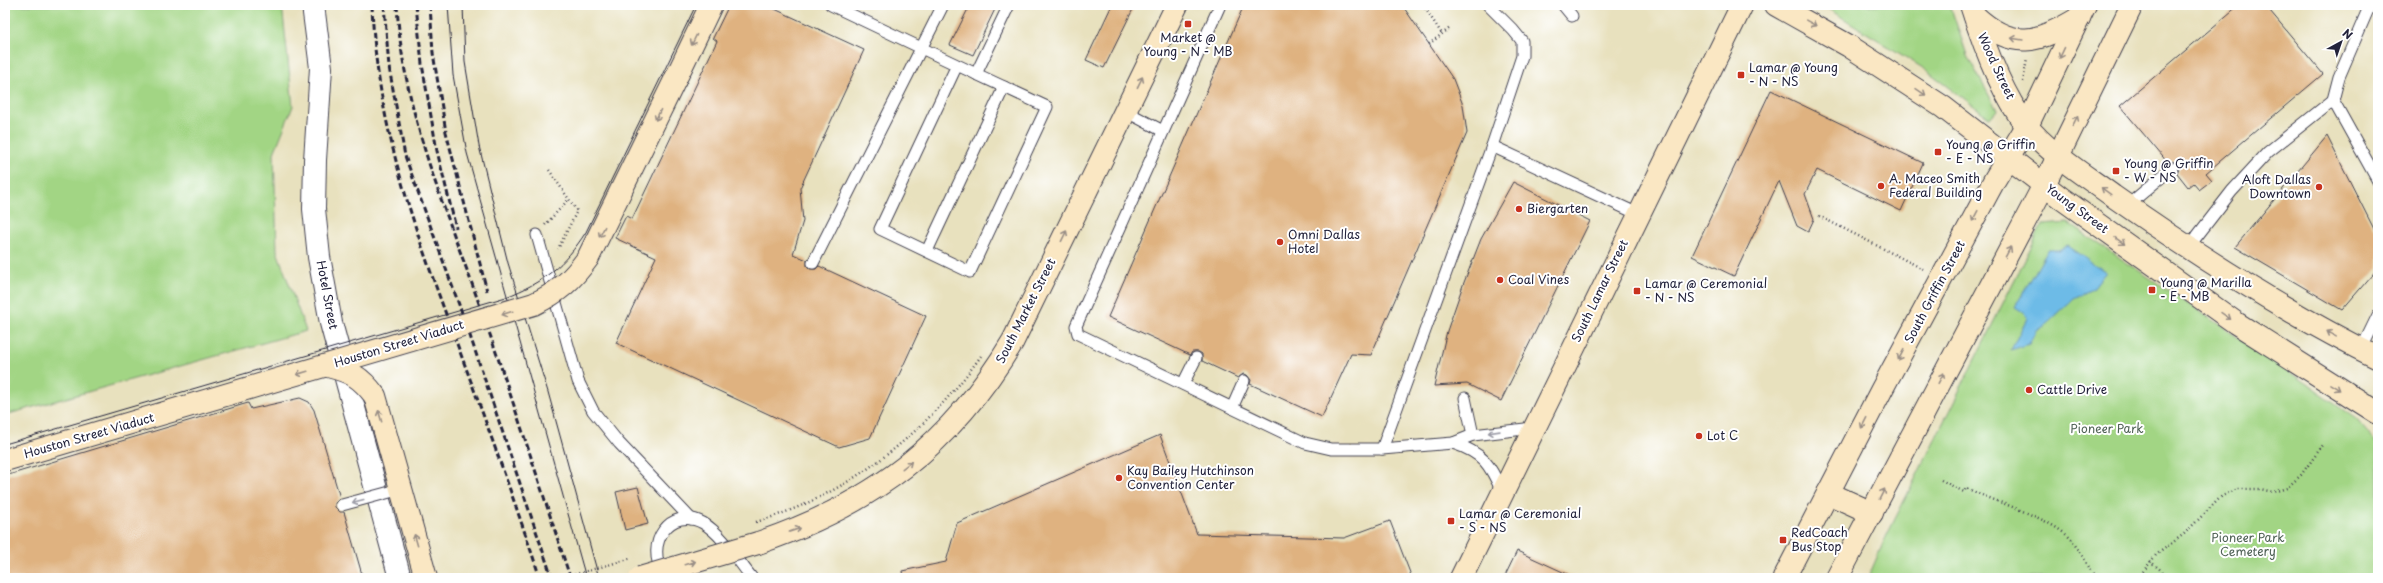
<svg xmlns="http://www.w3.org/2000/svg" width="2383" height="583" viewBox="0 0 2383 583" font-family="'Playpen Sans',sans-serif">
<style>
.green{fill:#a2d584;stroke:#627c60}
.water{fill:#6dbbe7;stroke:#486e91}
.building{fill:#dfb280}
.lines{fill:none;stroke-linecap:round;stroke-linejoin:round}
.lane-casing{stroke:#403f4f;stroke-width:13}
.street-casing{stroke:#403f4f;stroke-width:24}
.secondary-casing{stroke:#403f4f;stroke-width:24}
.path{stroke:#403f4f;stroke-width:2.5;stroke-dasharray:1 3;stroke-linecap:butt}
.lane{stroke:#fff;stroke-width:11}
.street{stroke:#fff;stroke-width:22}
.secondary{stroke:#fae7c3;stroke-width:22}
.tram{stroke:#22223b;stroke-width:1}
.rail{stroke:#22223b;stroke-width:3;stroke-dasharray:6 3;stroke-linecap:butt}
.lane-bridge-casing{stroke:#403f4f;stroke-width:13;stroke-linecap:butt}
.secondary-bridge-casing{stroke:#403f4f;stroke-width:24;stroke-linecap:butt}
.path-bridge{stroke:#403f4f;stroke-width:2.5;stroke-dasharray:1 3;stroke-linecap:butt}
.lane-bridge{stroke:#fff;stroke-width:11}
.secondary-bridge{stroke:#fae7c3;stroke-width:22}
.oneway{stroke:#998e86}
.oneway2{stroke:#9c9ca7}
.poi-dot{fill:#c8321e;stroke:#fff;stroke-width:1.5}
.labels{text-anchor:middle;stroke-width:4;stroke-linejoin:round;paint-order:stroke}
.poi-label{font-size:12px;fill:#22223b;stroke:#fff;text-anchor:start}
.street-label{font-size:12px;fill:#22223b;stroke:#fff}
.park-label{font-size:12px;fill:#4f6155;stroke:#fff}
</style>
<rect width="100%" height="100%" fill="#fff"/>
<filter id="ink" filterUnits="userSpaceOnUse"><feTurbulence type="fractalNoise" baseFrequency=".025" numOctaves="2"/><feDisplacementMap in="SourceGraphic" scale="8" xChannelSelector="R" yChannelSelector="G"/><feConvolveMatrix kernelMatrix="1 2 1 2 8 2 1 2 1" color-interpolation-filters="sRGB"/></filter>
<filter id="wash" filterUnits="userSpaceOnUse"><feTurbulence type="fractalNoise" baseFrequency=".012" numOctaves="4" result="noise"/><feDisplacementMap in="SourceGraphic" scale="16" xChannelSelector="R" yChannelSelector="G"/><feGaussianBlur stdDeviation="0.9" result="paint"/><feColorMatrix in="noise" values="0 0 0 0 0 0 0 0 0 0 0 0 0 0 0 0 0 1.4 0 .05"/><feComposite in="paint" operator="in"/></filter>
<g filter="url(#wash)">
<rect width="100%" height="100%" fill="#e8e1be"/>
<g class="green">
<path d="M5,5H282L293,106L274,153L277,251L306,331L5,415Z"/>
<path d="M1822,5H1950L1967,55L1997,110L1990,118L1926,70Z"/>
<path d="M2068,223L2301,380L2356,419L2378,445V578H1868L1884,541L2042,225Z"/>
</g>
<path class="water" d="M2067,246L2106,272L2092,289L2074,298L2049,322L2036,331L2029,344L2011,350L2027,318L2023,312L2015,307L2048,250H2058Z"/>
<g id="blocks">
<g class="building">
<path d="M729,5H766L864,50L800,188L803,221L793,254L807,260V266L810,269H816L819,266L926,316L870,438L839,447L616,343L656,257L615,238L626,216L632,219L717,41L713,38Z"/>
<path d="M970,5H997L973,55L950,45Z"/>
<path d="M1112,5H1135L1104,68L1086,60Z"/>
<path d="M1244,5H1402L1453,79L1463,105L1467,133L1371,355L1351,354L1322,417L1250,384L1251,380L1247,375L1243,374L1238,378L1202,361V354L1199,352H1192L1190,355L1108,317Z"/>
<path d="M2239,5H2265L2323,74L2206,173L2212,180L2199,190L2193,183L2188,187L2177,173L2179,167L2177,163L2171,161L2168,163L2120,106Z"/>
<path d="M1771,90L1923,163L1901,211L1817,170L1805,194L1814,219L1808,232L1797,226L1779,181L1734,276L1692,256Z"/>
<path d="M2327,136L2378,237V268L2342,310L2235,247Z"/>
<path d="M1513,182L1590,221L1501,401L1467,384L1434,386L1447,331L1463,285L1481,239Z"/>
<path d="M300,398L309,402L314,410L340,498L335,503V507L340,512H344L363,578H5V476L248,403L251,409Z"/>
<path d="M1160,435L1197,534L1344,538L1390,521L1412,578H903L902,571L946,562L957,523Z"/>
<path d="M638,487L648,524L625,530L616,492Z"/>
<path d="M1517,551L1576,578H1504Z"/>
</g>
</g>
</g>
<g filter="url(#ink)">
<use href="#blocks" fill-opacity="0" stroke="#403f4f" stroke-width="1"/>
<g class="lines">
<g class="lane-casing">
<g id="lane">
<path d="M831,5L957,65L1047,107L970,272L880,229L957,65"/>
<path d="M1220,5L1076,326L1078,334L1305,443L1331,449H1382L1453,443L1473,435L1533,428"/>
<path d="M1563,5L1572,16"/>
<path d="M2370,5L2339,77L2333,100L2378,181"/>
<path d="M976,74L1009,5"/>
<path d="M1125,111L1163,131"/>
<path d="M1492,146L1638,214"/>
<path d="M2127,206L2172,168"/>
<path d="M537,235L578,381L593,411L619,443L691,519"/>
<path d="M2187,249L2232,191L2268,152L2333,100"/>
<path d="M927,251L1004,87"/>
<path d="M813,263L943,5"/>
<path d="M2361,350L2378,315"/>
<path d="M1183,384L1196,358"/>
<path d="M1465,398L1473,435"/>
<path d="M1232,408L1244,381"/>
<path d="M1453,443C1483,453 1490,464 1502,492"/>
<path d="M1382,449L1492,146L1522,56V41L1513,30L1488,5"/>
<path d="M664,575C643,544 671,505 703,523C721,533 739,562 752,578"/>
</g>
</g>
<g class="street-casing">
<path id="street" d="M313,5L321,68L315,160L314,209L319,257L331,323L400,578"/>
</g>
<g class="secondary-casing">
<g id="secondary">
<path d="M1776,5L1849,46L1943,107L2061,198L2236,323L2378,413"/>
<path d="M1971,5C1983,43 2002,94 2026,125C2047,152 2086,176 2113,196C2198,256 2285,312 2378,358"/>
<path d="M1975,16C2013,51 2038,43 2079,18"/>
<path d="M675,80L711,5"/>
<path d="M1828,493L1872,513"/>
<path d="M758,543C873,504 951,445 1013,341L1177,5"/>
<path d="M1461,578L1742,5"/>
<path d="M1784,578L1882,389L1995,179L2027,126L2085,5"/>
<path d="M1837,578L2044,185L2132,5"/>
</g>
</g>
<g class="path">
<path d="M1423,5L1442,34"/>
<path d="M1429,44L1450,28"/>
<path d="M2023,82L2027,59"/>
<path d="M549,170L577,211L558,249"/>
<path d="M1819,216L1923,269"/>
<path d="M545,225L569,199"/>
<path d="M1941,480L1964,492L1966,488C1997,503 2044,515 2069,537C2081,548 2086,565 2096,578"/>
<path d="M2150,561L2170,578"/>
<path d="M2138,578L2156,555L2184,534L2222,496L2238,489H2260L2273,492L2287,488L2301,475L2323,445"/>
</g>
<use href="#lane" class="lane"/>
<use href="#street" class="street"/>
<use href="#secondary" class="secondary"/>
<g class="tram">
<path d="M448,5L453,75L467,153L586,578"/>
<path d="M463,5L465,62L479,146L508,263L548,392L599,578"/>
<path d="M5,444L506,297C544,282 564,266 586,232L696,5"/>
</g>
<g class="rail">
<path d="M372,5C376,127 418,239 460,352C488,427 515,502 540,578"/>
<path d="M384,5L389,67L405,156L466,324L552,578"/>
<path d="M397,5C402,102 438,191 471,281C506,378 537,476 569,574"/>
<path d="M416,5L422,64L437,151L456,228"/>
<path d="M430,5L433,53L446,132L487,291"/>
</g>
<g class="lane-bridge-casing">
<path id="lane-bridge" d="M342,505L401,489"/>
</g>
<g class="secondary-bridge-casing">
<g id="secondary-bridge">
<path d="M328,366C351,372 360,376 375,396L426,578"/>
<path d="M5,460L534,304C559,292 572,280 588,258L675,80"/>
<path d="M640,578L758,543"/>
</g>
</g>
<g class="path-bridge">
<path d="M756,522C849,495 925,434 981,356"/>
<path d="M563,578L632,558"/>
</g>
<use href="#lane-bridge" class="lane-bridge"/>
<use href="#secondary-bridge" class="secondary-bridge"/>
</g>
<defs><path id="oneway-shaft" d="M-6 0H5M1.5-3L5.5 0L1.5 3" fill="none" stroke-width="1.6" stroke-linecap="round" stroke-linejoin="round"/></defs>
<g class="oneway">
<use href="#oneway-shaft" transform="translate(1811 23) rotate(29)"/>
<use href="#oneway-shaft" transform="translate(2017 39) rotate(-171)"/>
<use href="#oneway-shaft" transform="translate(694 40) rotate(116)"/>
<use href="#oneway-shaft" transform="translate(2062 53) rotate(115)"/>
<use href="#oneway-shaft" transform="translate(1140 82) rotate(-64)"/>
<use href="#oneway-shaft" transform="translate(1921 92) rotate(34)"/>
<use href="#oneway-shaft" transform="translate(658 115) rotate(116)"/>
<use href="#oneway-shaft" transform="translate(2075 121) rotate(-64)"/>
<use href="#oneway-shaft" transform="translate(2106 191) rotate(-144)"/>
<use href="#oneway-shaft" transform="translate(1975 216) rotate(118)"/>
<use href="#oneway-shaft" transform="translate(602 232) rotate(117)"/>
<use href="#oneway-shaft" transform="translate(1064 236) rotate(-64)"/>
<use href="#oneway-shaft" transform="translate(2120 241) rotate(35)"/>
<use href="#oneway-shaft" transform="translate(2008 252) rotate(-62)"/>
<use href="#oneway-shaft" transform="translate(507 313) rotate(163)"/>
<use href="#oneway-shaft" transform="translate(2226 316) rotate(35)"/>
<use href="#oneway-shaft" transform="translate(2331 334) rotate(-151)"/>
<use href="#oneway-shaft" transform="translate(1901 355) rotate(118)"/>
<use href="#oneway-shaft" transform="translate(302 373) rotate(164)"/>
<use href="#oneway-shaft" transform="translate(1941 378) rotate(-62)"/>
<use href="#oneway-shaft" transform="translate(2335 387) rotate(32)"/>
<use href="#oneway-shaft" transform="translate(380 416) rotate(-106)"/>
<use href="#oneway-shaft" transform="translate(1864 423) rotate(117)"/>
<use href="#oneway-shaft" transform="translate(907 465) rotate(-38)"/>
<use href="#oneway-shaft" transform="translate(1882 494) rotate(-63)"/>
<use href="#oneway-shaft" transform="translate(795 530) rotate(-19)"/>
<use href="#oneway-shaft" transform="translate(416 540) rotate(-106)"/>
<use href="#oneway-shaft" transform="translate(690 563) rotate(-16)"/>
</g>
<g class="oneway2">
<use href="#oneway-shaft" transform="translate(1494 432) rotate(172)"/>
<use href="#oneway-shaft" transform="translate(358 501) rotate(165)"/>
</g>
</g>
<g class="poi-dot">
<rect x="1184" y="20" width="8" height="8" rx="2"/>
<rect x="1737" y="71" width="8" height="8" rx="2"/>
<rect x="1934" y="148" width="8" height="8" rx="2"/>
<rect x="2112" y="167" width="8" height="8" rx="2"/>
<circle cx="1881" cy="186" r="4"/>
<circle cx="2319" cy="187" r="4"/>
<circle cx="1519" cy="209" r="4"/>
<circle cx="1280" cy="242" r="4"/>
<circle cx="1500" cy="280" r="4"/>
<rect x="2148" y="286" width="8" height="8" rx="2"/>
<rect x="1633" y="287" width="8" height="8" rx="2"/>
<circle cx="2029" cy="390" r="4"/>
<circle cx="1699" cy="436" r="4"/>
<circle cx="1119" cy="478" r="4"/>
<rect x="1447" y="517" width="8" height="8" rx="2"/>
<rect x="1779" y="536" width="8" height="8" rx="2"/>
</g>
<g class="labels">
<g class="poi-label">
<text x="1188" y="42" text-anchor="middle">Market @<tspan x="1188" dy="14">Young - N - MB</tspan></text>
<text x="1749" y="72">Lamar @ Young<tspan x="1749" dy="14">- N - NS</tspan></text>
<text x="1946" y="149">Young @ Griffin<tspan x="1946" dy="14">- E - NS</tspan></text>
<text x="2124" y="168">Young @ Griffin<tspan x="2124" dy="14">- W - NS</tspan></text>
<text x="1889" y="183">A. Maceo Smith<tspan x="1889" dy="14">Federal Building</tspan></text>
<text x="2311" y="184" text-anchor="end">Aloft Dallas<tspan x="2311" dy="14">Downtown</tspan></text>
<text x="1527" y="213">Biergarten</text>
<text x="1288" y="239">Omni Dallas<tspan x="1288" dy="14">Hotel</tspan></text>
<text x="1508" y="284">Coal Vines</text>
<text x="2160" y="287">Young @ Marilla<tspan x="2160" dy="14">- E - MB</tspan></text>
<text x="1645" y="288">Lamar @ Ceremonial<tspan x="1645" dy="14">- N - NS</tspan></text>
<text x="2037" y="394">Cattle Drive</text>
<text x="1707" y="440">Lot C</text>
<text x="1127" y="475">Kay Bailey Hutchinson<tspan x="1127" dy="14">Convention Center</tspan></text>
<text x="1459" y="518">Lamar @ Ceremonial<tspan x="1459" dy="14">- S - NS</tspan></text>
<text x="1791" y="537">RedCoach<tspan x="1791" dy="14">Bus Stop</tspan></text>
</g>
<g class="street-label">
<text transform="translate(1996 66) rotate(65)" y="4">Wood Street</text>
<text transform="translate(2077 209) rotate(36)" y="4">Young Street</text>
<text transform="translate(1600 291) rotate(-64)" y="4">South Lamar Street</text>
<text transform="translate(1935 292) rotate(-62)" y="4">South Griffin Street</text>
<text transform="translate(327 295) rotate(79)" y="4">Hotel Street</text>
<text transform="translate(1026 311) rotate(-63)" y="4">South Market Street</text>
<text transform="translate(399 344) rotate(-17)" y="4">Houston Street Viaduct</text>
<text transform="translate(89 436) rotate(-16)" y="4">Houston Street Viaduct</text>
</g>
<g class="park-label">
<text x="2107" y="433">Pioneer Park</text>
<text x="2248" y="542">Pioneer Park<tspan x="2248" dy="14">Cemetery</tspan></text>
</g>
</g>
<rect width="2383" height="583" fill="none" stroke="#fff" stroke-width="20"/>
<g transform="translate(2341 42) rotate(40)" stroke="#ffffff" stroke-width="3" paint-order="stroke">
<path d="M0-3L7 15L0 10L-7 15Z" fill="#22223b"/>
<text y="-6" font-size="11" font-weight="bold" text-anchor="middle" fill="#22223b">N</text>
</g>
</svg>
